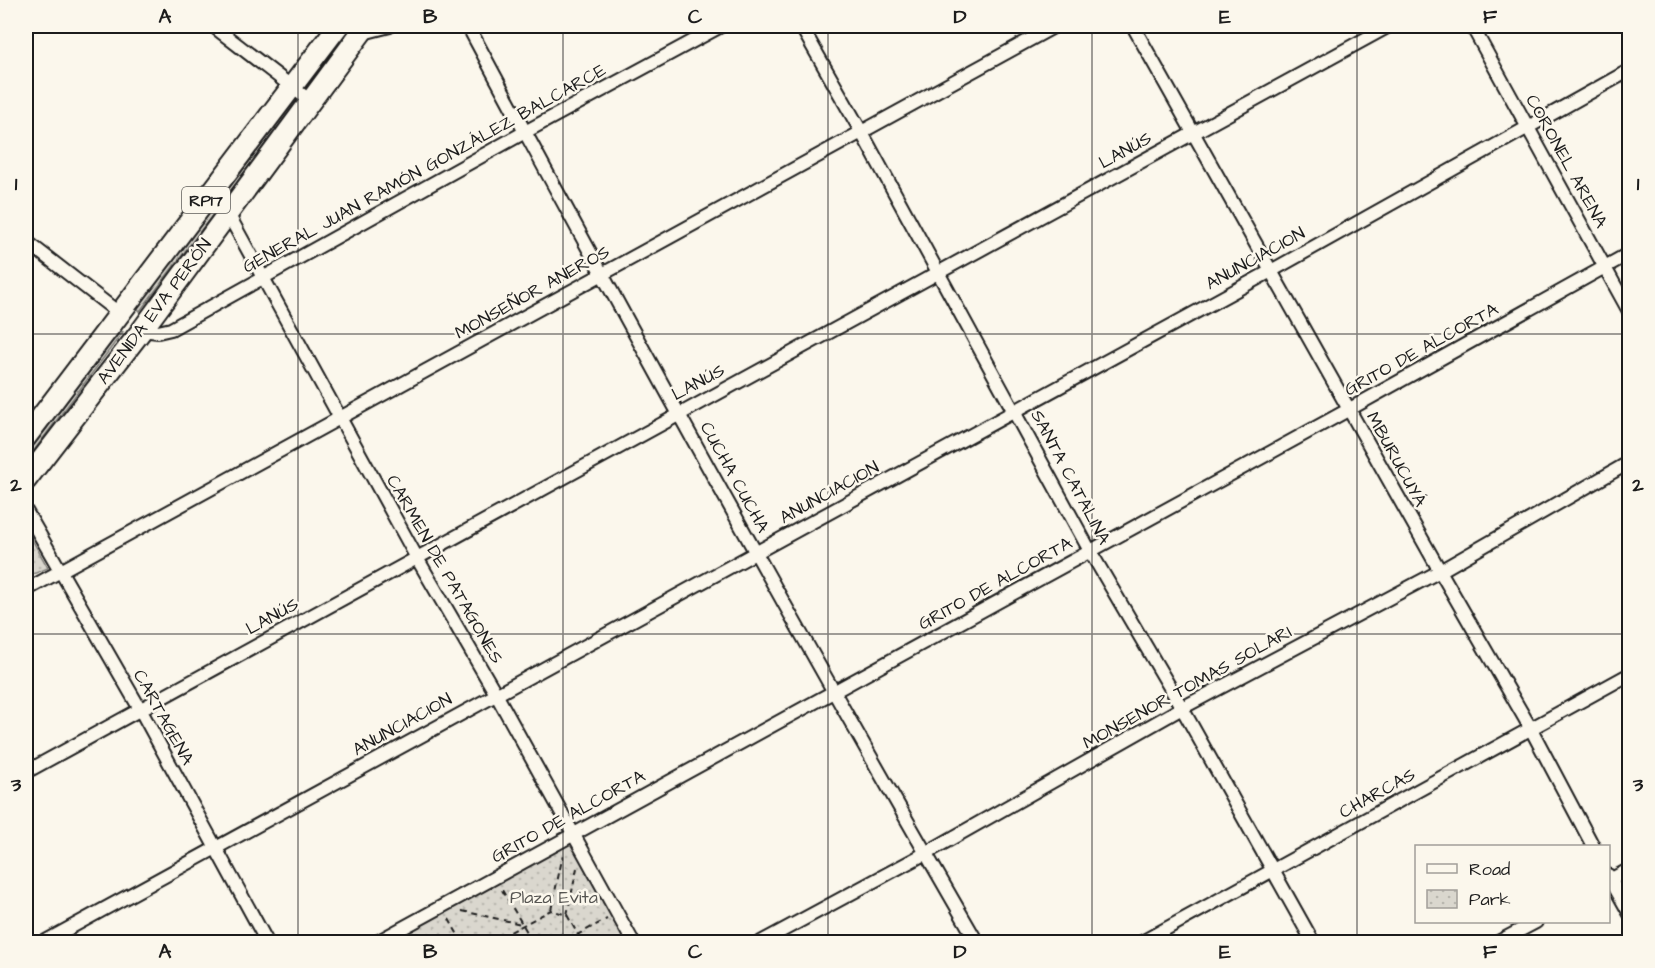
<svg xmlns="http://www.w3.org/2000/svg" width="1655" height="968" viewBox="0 0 1655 968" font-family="'Architects Daughter',sans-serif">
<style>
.grass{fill:url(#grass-tufts);stroke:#7b7a75;stroke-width:1.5}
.park{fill:url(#park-dots);stroke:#7b7a75;stroke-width:1.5}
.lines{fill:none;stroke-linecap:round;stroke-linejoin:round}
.minor-casing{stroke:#1c1c1c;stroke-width:16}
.primary-casing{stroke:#1c1c1c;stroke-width:24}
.path{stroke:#1c1c1c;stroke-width:2;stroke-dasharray:6 4.5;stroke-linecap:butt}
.minor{stroke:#fbf7ec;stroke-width:12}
.primary{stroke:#fbf7ec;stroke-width:20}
.grid{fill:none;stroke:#1c1c1c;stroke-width:1.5;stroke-opacity:0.55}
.labels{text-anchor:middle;stroke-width:5;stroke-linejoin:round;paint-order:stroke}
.shield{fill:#fbf7ec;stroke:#5f5e5a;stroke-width:1.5}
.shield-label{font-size:16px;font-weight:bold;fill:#1c1c1c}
.street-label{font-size:18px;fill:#1c1c1c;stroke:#fbf7ec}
.park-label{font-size:18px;fill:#555451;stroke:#fbf7ec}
.neatline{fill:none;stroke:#1c1c1c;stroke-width:2}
.grid-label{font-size:20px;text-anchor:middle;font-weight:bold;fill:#1c1c1c}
</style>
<defs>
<pattern id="grass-tufts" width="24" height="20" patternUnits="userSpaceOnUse" patternTransform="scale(1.5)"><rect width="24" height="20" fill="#dad7ce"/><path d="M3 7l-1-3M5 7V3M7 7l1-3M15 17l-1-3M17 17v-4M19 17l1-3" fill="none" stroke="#bab8b0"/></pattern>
<pattern id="park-dots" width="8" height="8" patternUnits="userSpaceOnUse" patternTransform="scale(1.5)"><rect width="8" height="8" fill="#dad7ce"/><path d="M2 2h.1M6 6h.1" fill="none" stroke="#bab8b0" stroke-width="1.8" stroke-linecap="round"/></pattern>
</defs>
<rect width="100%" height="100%" fill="#fbf7ec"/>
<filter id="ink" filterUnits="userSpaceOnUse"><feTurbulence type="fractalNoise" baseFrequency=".0167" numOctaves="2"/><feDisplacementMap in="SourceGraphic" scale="12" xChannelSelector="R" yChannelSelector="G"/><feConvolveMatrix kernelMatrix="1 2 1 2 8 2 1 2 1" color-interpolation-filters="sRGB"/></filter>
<g filter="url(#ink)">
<g class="grass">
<path d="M349,26H354L306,89L303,87Z"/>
<path d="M296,97L299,100L140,311L137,308Z"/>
<path d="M120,331L123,332L26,461V456Z"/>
</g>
<g class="park">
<path d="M26,529L48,568L26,577Z"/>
<path d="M572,834L633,942H400L395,933Z"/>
</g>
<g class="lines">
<g class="minor-casing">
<g id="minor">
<path d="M213,26L309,100"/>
<path d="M468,26C633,334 802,640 977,942"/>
<path d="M801,26L862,133L1090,551L1182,708L1313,942"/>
<path d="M1133,26L1440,571L1531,729L1593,846"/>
<path d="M1472,26L1630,313"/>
<path d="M359,34L390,26"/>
<path d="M227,212L417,558L496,694L633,942"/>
<path d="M26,241L120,314"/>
<path d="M142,330L158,332L171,329L525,132L721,26"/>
<path d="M26,511L140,709L267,942"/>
<path d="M26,590L1055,26"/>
<path d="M26,772L1389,26"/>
<path d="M1608,875L1630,914"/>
<path d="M1608,881L1630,869"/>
<path d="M44,942L1271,271L1630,70"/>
<path d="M377,942L1348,410L1630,253"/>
<path d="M761,942L926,853L1182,708L1440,571L1630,462"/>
<path d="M1142,942L1630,674"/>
<path d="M1498,942L1536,922"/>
</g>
</g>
<g class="primary-casing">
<g id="primary">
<path d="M26,437L338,26"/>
<path d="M26,480L142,330L366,26"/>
</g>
</g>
<g class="path">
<path d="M502,890L533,942"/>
<path d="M551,910L563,855"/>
<path d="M462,911L521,924"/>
<path d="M567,915L577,868"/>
<path d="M449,919L462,942"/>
<path d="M577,935L607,919"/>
<path d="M492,942L551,910L567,915L582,942"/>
</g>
<use href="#minor" class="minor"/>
<use href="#primary" class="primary"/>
</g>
</g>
<path class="grid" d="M298,26V942M563,26V942M828,26V942M1092,26V942M1357,26V942M26,334H1630M26,634H1630"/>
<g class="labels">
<rect class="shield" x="182" y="187" width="48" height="26" rx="4.5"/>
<g class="shield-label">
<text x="206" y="206">RP17</text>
</g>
<g class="street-label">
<text transform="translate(1125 150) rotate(-29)" y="6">LANÚS</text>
<text transform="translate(1567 161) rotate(61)" y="6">CORONEL ARENA</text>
<text transform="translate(424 168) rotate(-29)" y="6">GENERAL JUAN RAMÓN GONZÁLEZ BALCARCE</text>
<text transform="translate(1255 258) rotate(-29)" y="6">ANUNCIACION</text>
<text transform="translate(532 292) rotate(-29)" y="6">MONSEÑOR ANEROS</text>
<text transform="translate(154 311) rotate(-53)" y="6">AVENIDA EVA PERÓN</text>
<text transform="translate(1421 349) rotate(-29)" y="6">GRITO DE ALCORTA</text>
<text transform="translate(698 382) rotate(-28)" y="6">LANÚS</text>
<text transform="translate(1397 459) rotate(61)" y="6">MBURUCUYÁ</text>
<text transform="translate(735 477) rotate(61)" y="6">CUCHA CUCHA</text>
<text transform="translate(1071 477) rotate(62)" y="6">SANTA CATALINA</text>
<text transform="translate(829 492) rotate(-29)" y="6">ANUNCIACION</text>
<text transform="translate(445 569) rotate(60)" y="6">CARMEN DE PATAGONES</text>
<text transform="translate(995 583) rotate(-29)" y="6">GRITO DE ALCORTA</text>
<text transform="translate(272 616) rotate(-29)" y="6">LANÚS</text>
<text transform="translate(1187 687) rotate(-29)" y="6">MONSENOR TOMAS SOLARI</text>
<text transform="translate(164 717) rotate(61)" y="6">CARTAGENA</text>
<text transform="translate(402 724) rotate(-29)" y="6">ANUNCIACION</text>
<text transform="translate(1377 793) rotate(-29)" y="6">CHARCAS</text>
<text transform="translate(568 816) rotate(-29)" y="6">GRITO DE ALCORTA</text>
</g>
<g class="park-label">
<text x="554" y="903">Plaza Evita</text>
</g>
</g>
<rect width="1655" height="968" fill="none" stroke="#fbf7ec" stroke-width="66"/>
<rect x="1415" y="845" width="195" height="78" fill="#fbf7ec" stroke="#a29f99" stroke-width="1.5"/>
<rect x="1427" y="864" width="30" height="9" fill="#fbf7ec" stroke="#a29f99" stroke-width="1.5"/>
<text x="1469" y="875" font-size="18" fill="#1c1c1c">Road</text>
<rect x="1427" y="890" width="30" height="18" fill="url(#park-dots)" stroke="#a29f99" stroke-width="1.5"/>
<text x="1469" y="905" font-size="18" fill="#1c1c1c">Park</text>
<rect x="33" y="33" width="1589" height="902" class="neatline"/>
<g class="grid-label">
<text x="165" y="23">A</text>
<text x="430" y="23">B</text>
<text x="695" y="23">C</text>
<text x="960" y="23">D</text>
<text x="1225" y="23">E</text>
<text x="1490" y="23">F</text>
<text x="16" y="190">1</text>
<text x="1638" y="190">1</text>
<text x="16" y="491">2</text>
<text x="1638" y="491">2</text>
<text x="16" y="791">3</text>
<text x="1638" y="791">3</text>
<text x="165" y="958">A</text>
<text x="430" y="958">B</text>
<text x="695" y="958">C</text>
<text x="960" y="958">D</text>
<text x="1225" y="958">E</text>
<text x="1490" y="958">F</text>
</g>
</svg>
